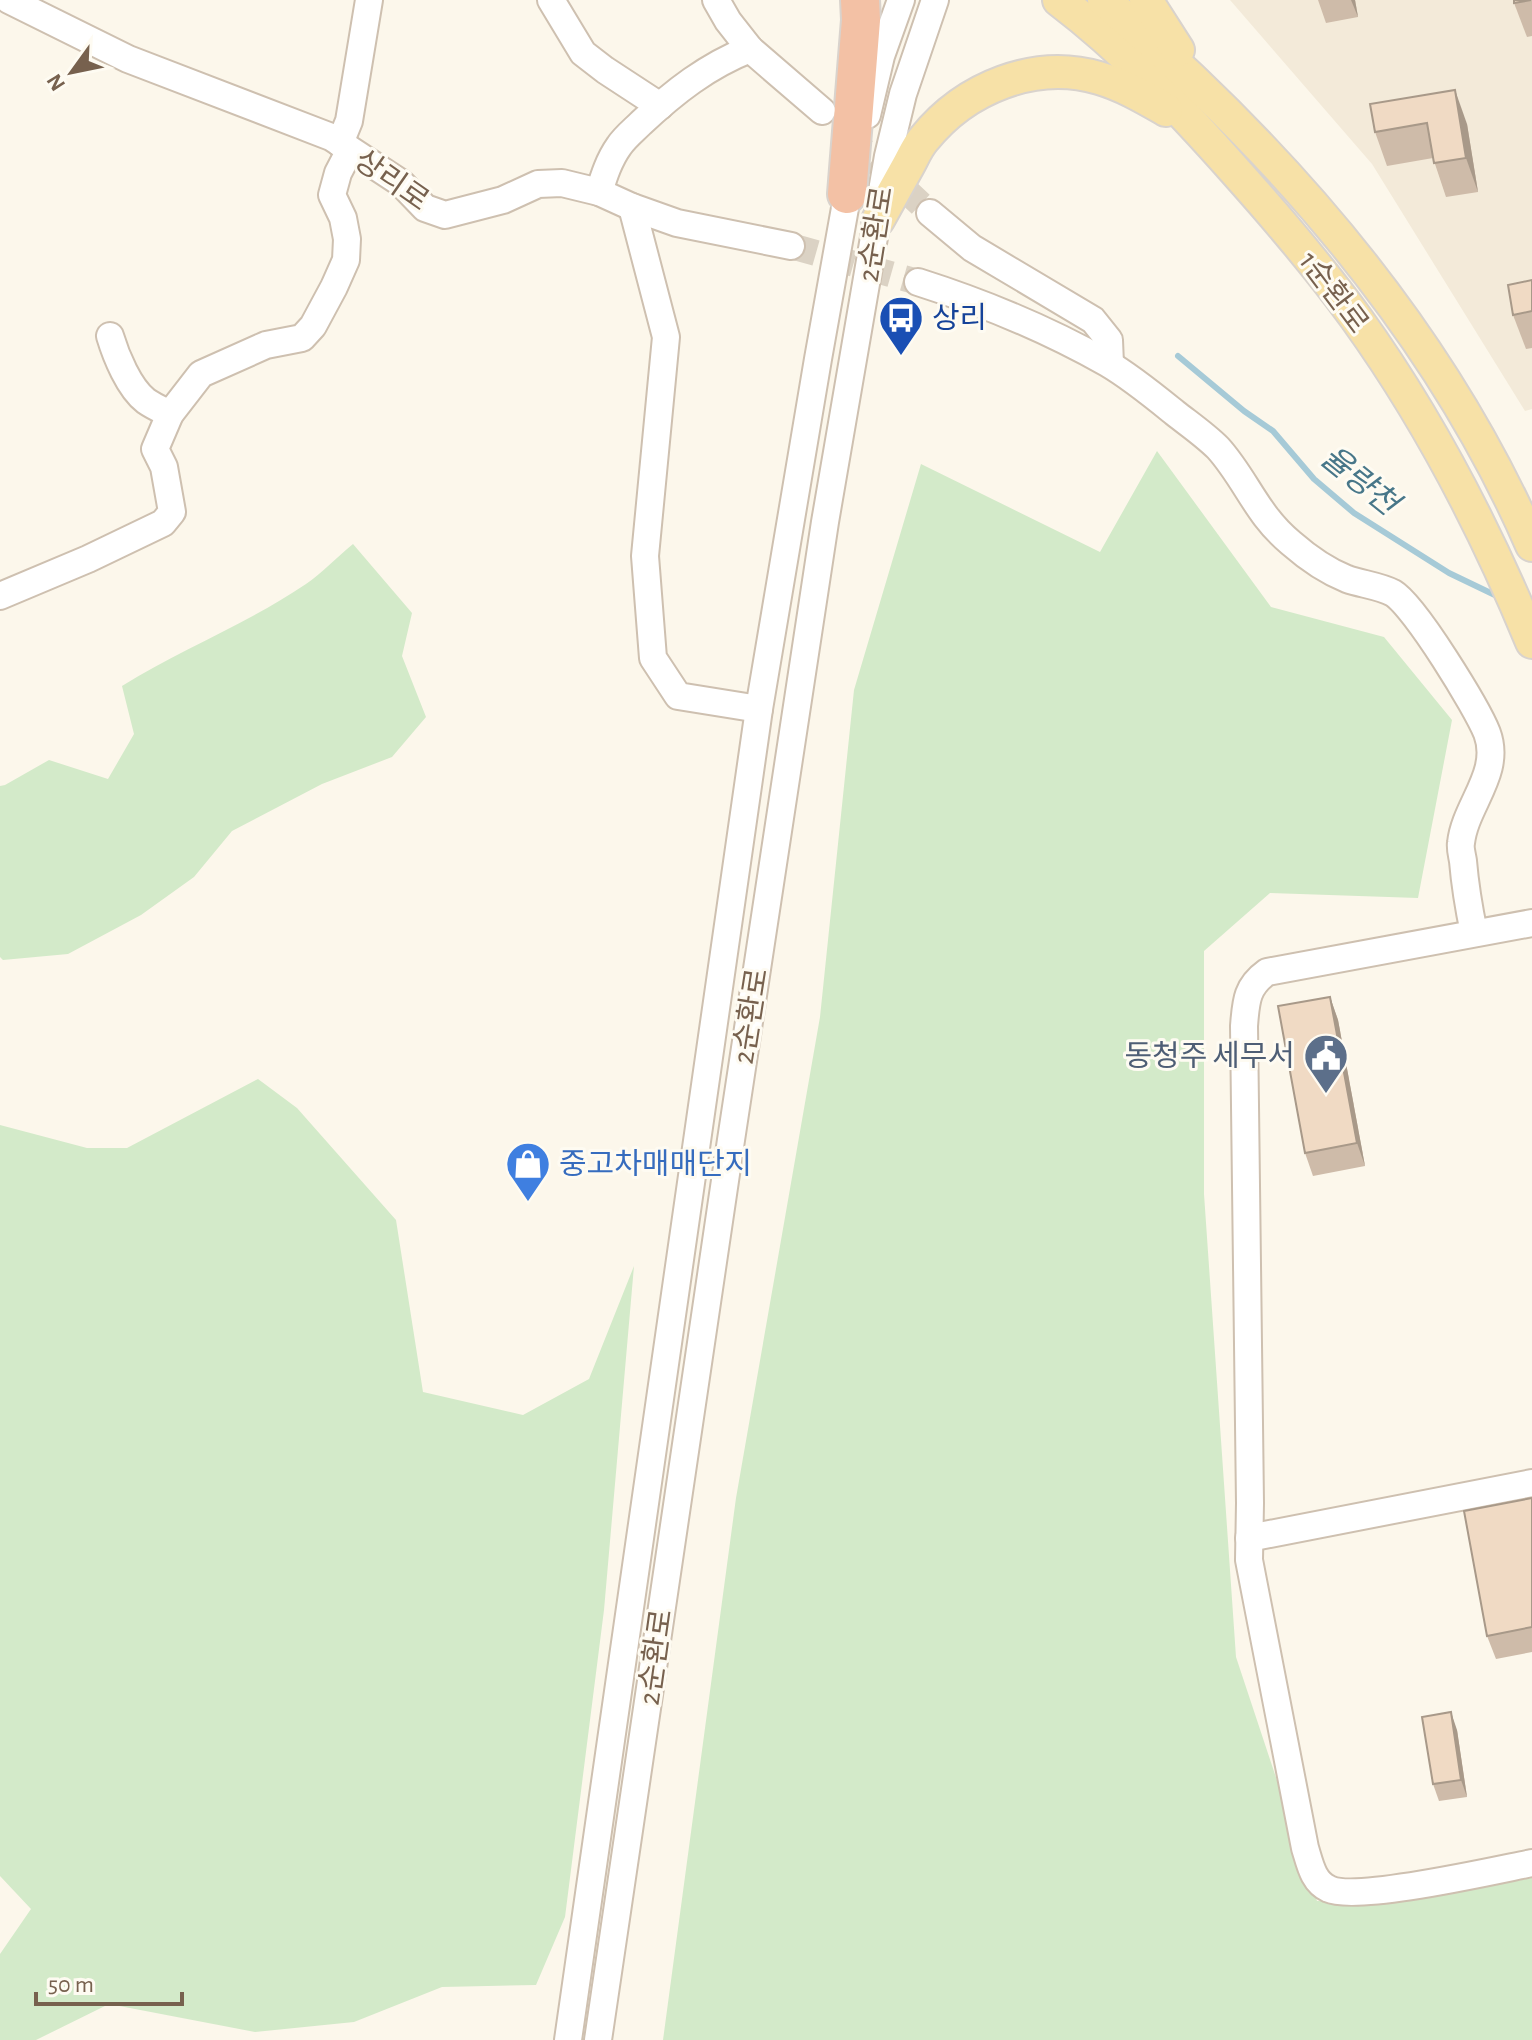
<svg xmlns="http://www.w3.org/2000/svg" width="1532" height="2040" viewBox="0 0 1532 2040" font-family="'Alegreya Sans','Noto Sans KR',sans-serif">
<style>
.residential{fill:#f3ead9}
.green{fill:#d3eac9}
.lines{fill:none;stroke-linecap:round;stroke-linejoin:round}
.stream{stroke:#a6cad7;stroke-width:6}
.minor-tunnel{stroke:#dbd2c4;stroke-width:26;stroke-dasharray:26 13;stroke-linecap:butt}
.minor-casing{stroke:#cec0b0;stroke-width:30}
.major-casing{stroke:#d9d3cd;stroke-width:36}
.highway-casing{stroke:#d9d3cd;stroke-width:42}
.minor{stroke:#fff;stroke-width:26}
.major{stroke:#f7e1a7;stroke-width:32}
.highway{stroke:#f3c1a5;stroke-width:38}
.wall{fill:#cebba9}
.shaded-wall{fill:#a89989}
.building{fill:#f0dac4;stroke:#a89989;stroke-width:2}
.labels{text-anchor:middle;stroke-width:6;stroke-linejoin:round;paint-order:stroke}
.street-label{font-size:30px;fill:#77614e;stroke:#fefbf2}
.transit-label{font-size:30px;fill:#164399;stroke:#fefbf2;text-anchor:start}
.service-label{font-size:30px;fill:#4e5e75;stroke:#fefbf2;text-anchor:end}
.shop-label{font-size:30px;fill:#366cbe;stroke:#fefbf2;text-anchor:start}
.water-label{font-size:32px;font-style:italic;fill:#487789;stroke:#fefbf2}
</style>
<rect width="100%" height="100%" fill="#fcf7eb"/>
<path class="residential" d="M1230,0H1532V409L1525,411L1372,164Z"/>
<g class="green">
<path d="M1157,451L1271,607L1384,637L1452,720L1418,898L1270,893L1204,951V1194L1236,1657L1317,1901H1407L1532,1878V2040H663L736,1498L820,1017L854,690L921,464L1100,552Z"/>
<path d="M353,544L412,613L402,656L426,717L392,757L322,784L232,831L194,877L141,915L68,954L3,960L0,957V786L5,785L49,760L108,779L134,734L122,686C181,649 247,624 306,584C322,573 337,557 353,544Z"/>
<path d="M258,1079L297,1108L396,1220L423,1392L523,1415L589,1379L634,1266L604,1610L565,1917L536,1985L442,1987L354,2022L255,2032L109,2004L36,2040H0V1954L31,1909L0,1876V1125L87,1148H127Z"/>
</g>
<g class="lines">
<path class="stream" d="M1178,356L1244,411L1273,431L1314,479L1354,513L1449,573L1499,597"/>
<g class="minor-tunnel">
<path d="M845,133L930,213"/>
<path d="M791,246L918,282"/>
</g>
<g class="minor-casing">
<g id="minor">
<path d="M9,0L128,59L331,137L401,183L425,208L445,215L503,200L538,184L562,183L599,192L632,207L677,223L791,246"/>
<path d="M551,0L583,53L605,70L660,106"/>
<path d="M716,0L728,21L750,49L822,111"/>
<path d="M867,115L881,56L901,0"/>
<path d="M340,143L349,121L369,0"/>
<path d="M599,192C604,176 609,160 619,146C625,137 634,130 641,123C674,92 707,66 750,49"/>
<path d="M632,207L666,337L645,556L653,658L678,696L759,709"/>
<path d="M930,213L972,248L1093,320L1109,340L1110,364"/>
<path d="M918,282C984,303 1047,329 1107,363C1131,377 1154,396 1175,413C1189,424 1205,435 1218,448C1246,479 1256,514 1291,543C1307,557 1327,571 1347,579C1361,584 1380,586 1393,593C1415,606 1477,708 1487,733C1502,773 1465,805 1461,843C1460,848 1462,855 1463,861C1465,885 1469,909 1474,933"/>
<path d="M110,336C116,356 129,388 146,401C153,406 162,410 170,414"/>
<path d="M0,596L88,559L163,523L172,512L164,467L155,449L170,414L201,374L266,345L302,338L313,326L334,287L346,260L347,239L343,218L332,195L338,173L350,150"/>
<path d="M1532,923L1267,972C1246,987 1246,1002 1244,1026L1250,1503L1249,1560L1305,1848C1310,1864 1313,1882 1329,1889C1357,1902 1496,1870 1532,1863"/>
<path d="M1249,1538L1532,1483"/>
<path d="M568,2040L759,709L818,359L850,180"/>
<path d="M598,2040L731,1140L825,522L888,156L903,94L935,0"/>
</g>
</g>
<g class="major-casing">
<g id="major">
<path d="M1059,0C1125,50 1182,111 1237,173C1278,219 1319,267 1356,318C1428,418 1485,528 1532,642"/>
<path d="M1104,0C1279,149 1439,331 1532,545"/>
<path d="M1146,0L1178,50"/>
<path d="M878,220C888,202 898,184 908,166C913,157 917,147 924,139C965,88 1035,59 1099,78C1123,85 1145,98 1166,110"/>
</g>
</g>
<g class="highway-casing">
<path id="highway" d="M847,194L861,20L860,0"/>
</g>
<use href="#minor" class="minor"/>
<use href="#major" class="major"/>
<use href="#highway" class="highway"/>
</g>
<g class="wall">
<path d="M1318,0H1355L1358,17L1326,23Z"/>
<path d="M1532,0V36L1527,37L1514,3Z"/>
<path d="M1370,104L1467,124L1478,192L1446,197L1433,158L1387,166L1375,132Z"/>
<path d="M1532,280V348L1526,349L1513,315Z"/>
<path d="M1330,997L1338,1020L1365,1166L1313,1176L1305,1153Z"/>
<path d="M1532,1498V1652L1496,1659L1487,1636Z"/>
<path d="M1457,1730L1467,1797L1439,1801L1433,1784Z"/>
</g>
<g class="shaded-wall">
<path d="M1351,0H1355L1358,17Z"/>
<path d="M1455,90L1467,124L1478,192L1466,158Z"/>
<path d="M1330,997L1338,1020L1365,1166L1357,1143Z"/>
<path d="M1451,1712L1457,1730L1467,1797L1461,1780Z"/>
</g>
<g class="building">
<path d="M1514,0H1531L1514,3Z"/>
<path d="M1455,90L1466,158L1434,163L1427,123L1375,132L1370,104Z"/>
<path d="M1532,280V311L1513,315L1508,285Z"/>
<path d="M1330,997L1357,1143L1305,1153L1278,1006Z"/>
<path d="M1532,1498V1627L1487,1636L1464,1511Z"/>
<path d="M1451,1712L1461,1780L1433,1784L1422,1717Z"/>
</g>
<defs>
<g id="bus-pin" transform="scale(2.3)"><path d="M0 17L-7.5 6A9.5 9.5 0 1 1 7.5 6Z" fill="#1a4fb4" stroke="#fefbf2"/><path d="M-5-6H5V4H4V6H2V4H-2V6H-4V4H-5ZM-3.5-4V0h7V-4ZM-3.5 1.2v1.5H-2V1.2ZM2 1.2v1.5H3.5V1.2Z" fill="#fff"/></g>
<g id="civic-pin" transform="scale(2.3)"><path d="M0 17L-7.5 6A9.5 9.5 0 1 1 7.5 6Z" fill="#5c6f8a" stroke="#fefbf2"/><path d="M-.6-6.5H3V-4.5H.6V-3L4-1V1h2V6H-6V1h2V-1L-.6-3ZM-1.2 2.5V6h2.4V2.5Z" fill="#fff"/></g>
<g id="shop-pin" transform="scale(2.3)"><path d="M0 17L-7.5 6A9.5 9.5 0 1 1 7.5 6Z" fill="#3f7fe0" stroke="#fefbf2"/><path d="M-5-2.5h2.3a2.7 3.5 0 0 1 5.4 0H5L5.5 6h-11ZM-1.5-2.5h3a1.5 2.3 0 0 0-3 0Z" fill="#fff"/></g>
</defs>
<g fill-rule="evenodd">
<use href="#bus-pin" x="901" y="318"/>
<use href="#civic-pin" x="1326" y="1056"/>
<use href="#shop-pin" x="528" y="1164"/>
</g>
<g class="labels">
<g class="street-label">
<text transform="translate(392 180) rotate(35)" y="10">상리로</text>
<text transform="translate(875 234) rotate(-81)" y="10">2순환로</text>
<text transform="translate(1334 292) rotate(53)" y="10">1순환로</text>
<text transform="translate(750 1016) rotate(-81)" y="10">2순환로</text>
<text transform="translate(655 1657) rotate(-82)" y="10">2순환로</text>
</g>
<g class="transit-label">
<text x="932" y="328">상리</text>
</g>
<g class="service-label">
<text x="1295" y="1066">동청주 세무서</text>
</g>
<g class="shop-label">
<text x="559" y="1174">중고차매매단지</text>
</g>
<g class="water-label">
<text transform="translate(1360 480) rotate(39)" y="11">율량천</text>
</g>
</g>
<g transform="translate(72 72) rotate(237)" stroke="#fefbf2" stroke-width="6" paint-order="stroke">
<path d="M0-6L14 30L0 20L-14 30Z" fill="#77614e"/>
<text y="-12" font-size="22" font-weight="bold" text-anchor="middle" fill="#77614e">N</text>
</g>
<path d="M36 1992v12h146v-12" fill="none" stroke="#77614e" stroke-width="4"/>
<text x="48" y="1992" font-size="24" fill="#77614e" stroke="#fefbf2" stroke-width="6" paint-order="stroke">50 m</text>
</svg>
